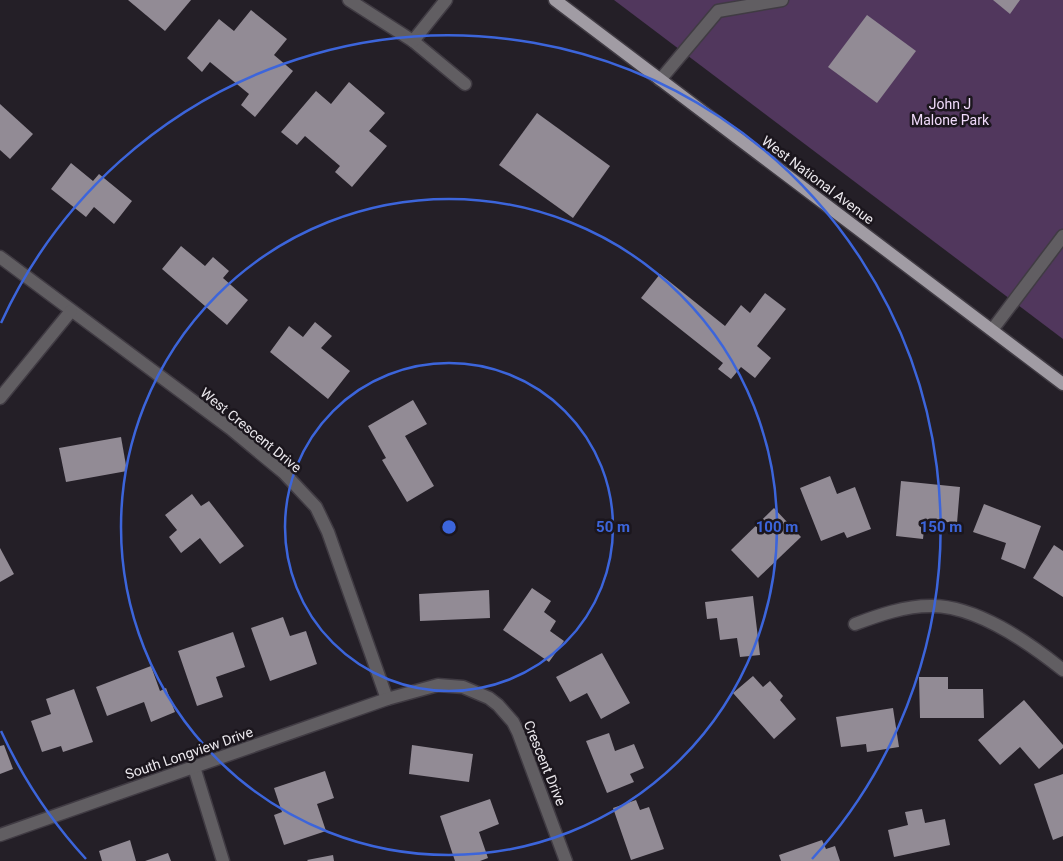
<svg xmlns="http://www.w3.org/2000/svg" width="1063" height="861" viewBox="0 0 1063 861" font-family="Roboto,sans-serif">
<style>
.green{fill:#51375d}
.building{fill:#928b95}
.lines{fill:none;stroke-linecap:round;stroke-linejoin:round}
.minor-casing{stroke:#403b43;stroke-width:15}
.major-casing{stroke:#403b43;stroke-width:15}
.minor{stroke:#615e62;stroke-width:12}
.major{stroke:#a19ca4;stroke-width:12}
.ring{fill:none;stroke:#3c65db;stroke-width:2.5}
.labels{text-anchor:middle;stroke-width:5;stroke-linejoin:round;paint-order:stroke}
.park-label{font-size:14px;fill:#f0dafa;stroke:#1b161d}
.street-label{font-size:14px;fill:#ece9ee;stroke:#1b161d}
.centre{fill:#3c65db;stroke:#1b161d;stroke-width:2.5}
.ring-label{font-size:15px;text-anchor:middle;font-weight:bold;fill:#3c65db;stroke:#1b161d;stroke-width:5;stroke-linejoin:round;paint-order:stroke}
</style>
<rect width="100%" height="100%" fill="#241f27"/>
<path class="green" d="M614,0H1063V339Z"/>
<g class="building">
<path d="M128,0H191L165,31Z"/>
<path d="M993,0H1020L1010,14Z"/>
<path d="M251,10L287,39L274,55L293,71L255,117L241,105L249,94L210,62L202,72L187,58L219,19L234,31Z"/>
<path d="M867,15L916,51L877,103L828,67Z"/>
<path d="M349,82L385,113L369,131L387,146L352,187L335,172L340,166L305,136L297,145L281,132L316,91L331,104Z"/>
<path d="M0,104L33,134L10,159L0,150Z"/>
<path d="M537,113L610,166L573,218L499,165Z"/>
<path d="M71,163L93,181L99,174L132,201L114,224L94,207L86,217L51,189Z"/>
<path d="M181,246L205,266L213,257L229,271L223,278L248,300L227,325L162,269Z"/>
<path d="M660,274L725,326L741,305L750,313L765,293L786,309L757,346L771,358L755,378L741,367L731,379L718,369L723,363L641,298Z"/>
<path d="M315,322L332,336L321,348L350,371L328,399L270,352L289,326L303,337Z"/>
<path d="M413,400L427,424L405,436L434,486L407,502L382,460L386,458L368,426Z"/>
<path d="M121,437L127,471L66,482L59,448Z"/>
<path d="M830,476L837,494L855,487L871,529L847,538L844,532L821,541L800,488Z"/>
<path d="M901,481L960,487L957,523L925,520L923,539L896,536Z"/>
<path d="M192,494L201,506L209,501L244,546L220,564L200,538L181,553L169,537L177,530L165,515Z"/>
<path d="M984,504L1041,526L1025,569L1001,559L1006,543L973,532Z"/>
<path d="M774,508L801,537L758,578L731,550Z"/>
<path d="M1054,545L1063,551V597L1033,578Z"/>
<path d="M0,548L14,574L0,582Z"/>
<path d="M532,588L551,601L544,612L556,621L550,631L564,641L549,662L503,630Z"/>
<path d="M489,590L490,618L420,621L419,594Z"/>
<path d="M753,596L760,655L740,657L737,638L720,640L717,618L707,619L705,602Z"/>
<path d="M283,617L290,636L306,631L317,664L270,681L251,628Z"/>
<path d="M233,632L245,667L216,677L223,697L197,706L178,651Z"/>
<path d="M602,653L630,703L601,719L587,693L570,702L556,677Z"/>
<path d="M151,666L160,691L166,688L175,712L151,722L144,702L107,716L96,687Z"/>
<path d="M753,676L763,687L770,681L783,696L780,700L796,719L774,739L733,693Z"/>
<path d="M919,677H948V689H983L984,718H920Z"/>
<path d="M74,689L93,742L63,752L61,746L42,752L31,721L51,714L46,699Z"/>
<path d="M1024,700L1063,745V748L1039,769L1020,747L1000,765L978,740Z"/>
<path d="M893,708L899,747L867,752L866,744L841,747L836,717Z"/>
<path d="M609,733L615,751L634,744L644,768L630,774L634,782L607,793L586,741Z"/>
<path d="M4,745L13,769L0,774V746Z"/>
<path d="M412,745L473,754L469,782L409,774Z"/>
<path d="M325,771L334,798L317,804L326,831L284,845L274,815L282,812L274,788Z"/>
<path d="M1063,774V836L1053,840L1034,784Z"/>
<path d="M490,799L499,824L479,832L488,858L480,861H455L440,816Z"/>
<path d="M636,800L640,810L649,807L664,849L631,860L613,808Z"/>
<path d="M922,809L925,823L945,819L950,845L894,857L888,830L908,825L905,812Z"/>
<path d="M130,840L136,861H102L99,851Z"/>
<path d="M822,840L826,849L835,846L840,861H781L779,855Z"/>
<path d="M168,853L171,861H145Z"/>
<path d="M333,855L334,861H308L307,860Z"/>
</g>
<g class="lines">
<g class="minor-casing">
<g id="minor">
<path d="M349,0L413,41L465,84"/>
<path d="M413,41L446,0"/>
<path d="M660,80L718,11L782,0"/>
<path d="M0,257L231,429L284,473L316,507L328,532L387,699"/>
<path d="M992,330L1063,236"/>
<path d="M0,398L71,311"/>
<path d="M855,624C879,615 905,606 930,606C976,605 1028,642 1063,670"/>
<path d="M194,767L223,861"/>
<path d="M0,835L387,699L438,685L463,687L489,698L498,705L513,722L518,732L566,861"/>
</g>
</g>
<g class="major-casing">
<path id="major" d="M555,0L1063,384"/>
</g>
<use href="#minor" class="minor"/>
<use href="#major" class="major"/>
</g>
<g class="ring">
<circle cx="449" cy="527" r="164"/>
<circle cx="449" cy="527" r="328"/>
<path d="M86 859A492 492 0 0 1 1 731M1 323A492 492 0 1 1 812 859"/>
</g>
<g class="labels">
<g class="park-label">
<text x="950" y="109">John J<tspan x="950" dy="16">Malone Park</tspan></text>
</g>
<g class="street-label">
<text transform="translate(818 180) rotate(37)" y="5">West National Avenue</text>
<text transform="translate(251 430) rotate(39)" y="5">West Crescent Drive</text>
<text transform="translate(189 753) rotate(-19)" y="5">South Longview Drive</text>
<text transform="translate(545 763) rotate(68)" y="5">Crescent Drive</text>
</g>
</g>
<circle cx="449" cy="527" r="8" class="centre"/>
<g class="ring-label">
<text x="613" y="532">50 m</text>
<text x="777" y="532">100 m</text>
<text x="941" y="532">150 m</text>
</g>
</svg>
